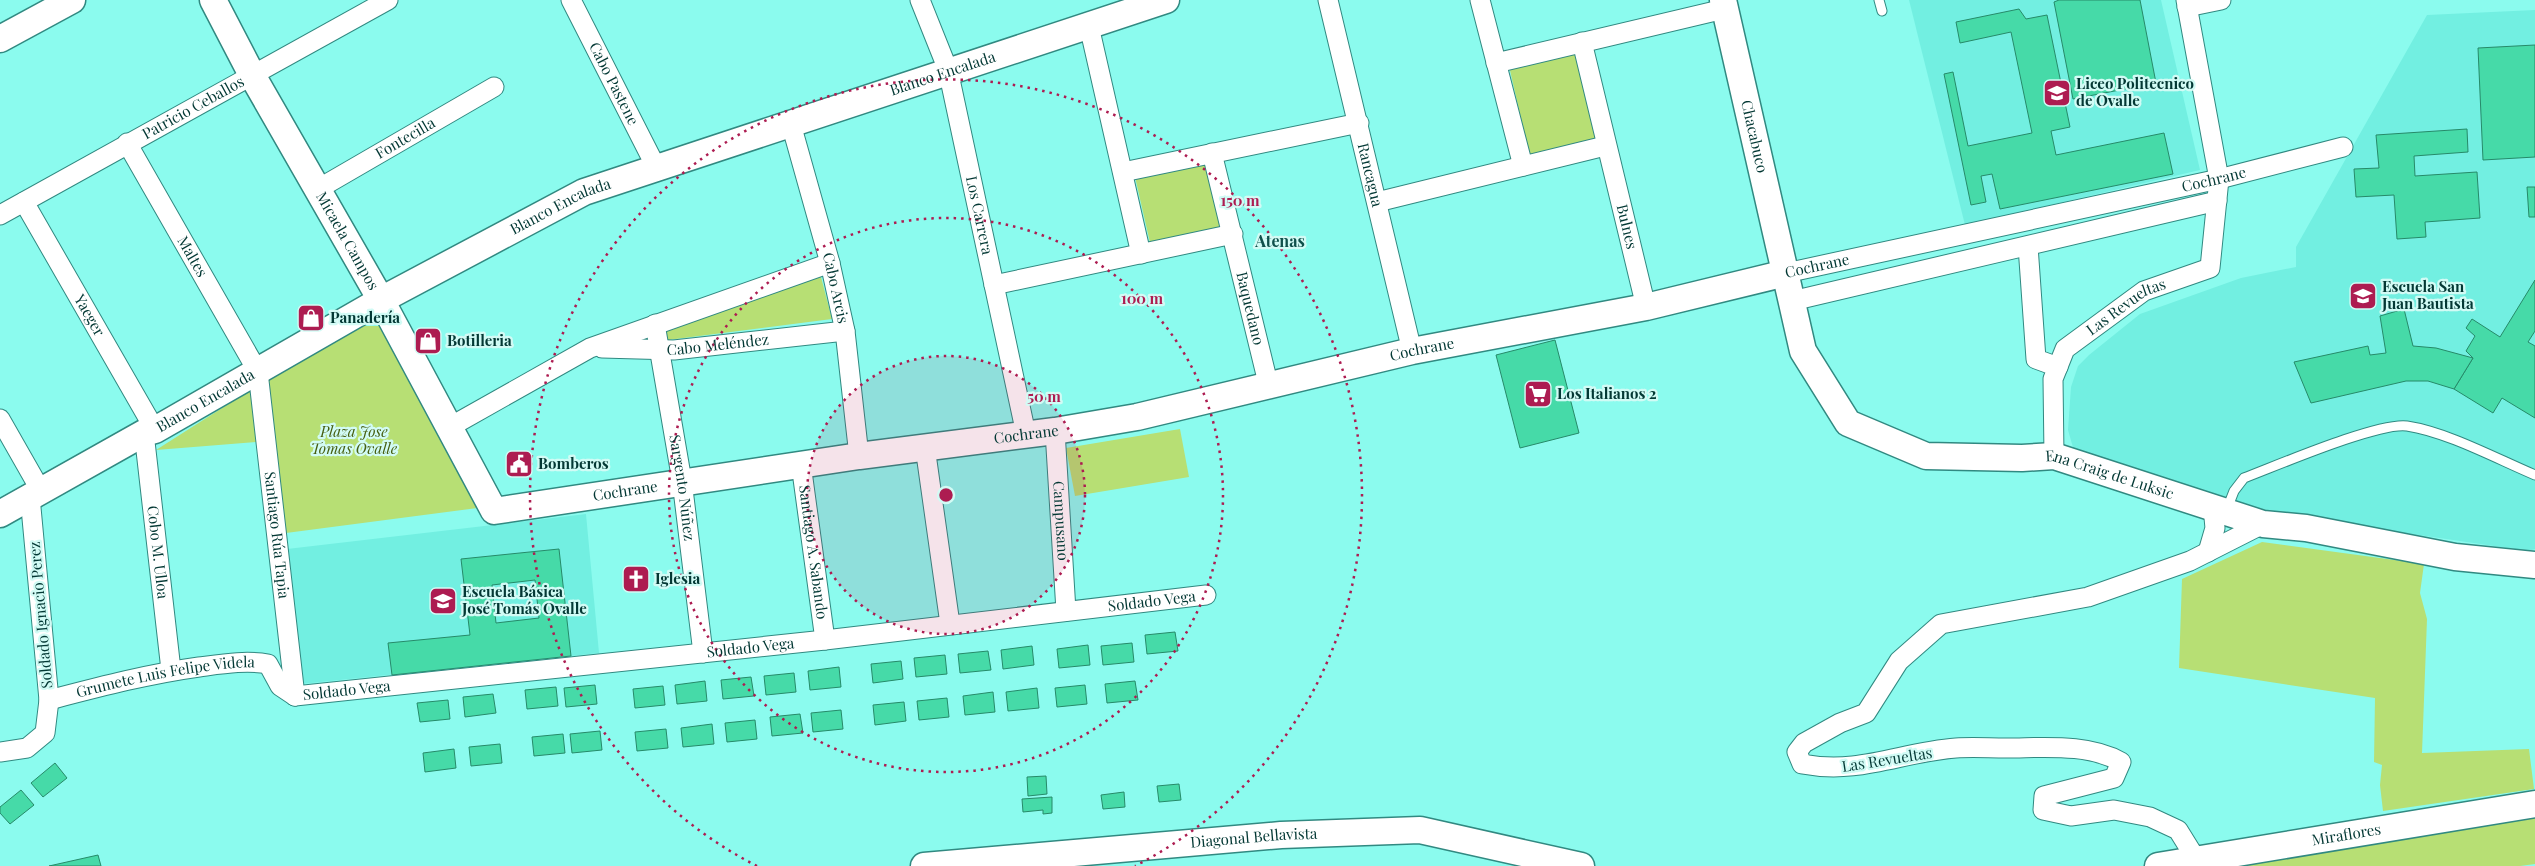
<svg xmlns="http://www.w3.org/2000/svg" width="2535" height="866" viewBox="0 0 2535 866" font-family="'Playfair Display',serif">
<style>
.built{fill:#72efe1}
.green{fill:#b7df74}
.building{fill:#46daa8;stroke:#268a69;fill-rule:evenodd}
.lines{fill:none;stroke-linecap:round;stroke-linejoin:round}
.lane-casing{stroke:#318981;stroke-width:11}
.street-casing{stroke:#318981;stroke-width:21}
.secondary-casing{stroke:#318981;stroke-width:29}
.lane{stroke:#fff;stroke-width:9}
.street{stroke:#fff;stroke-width:19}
.secondary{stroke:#fff;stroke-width:26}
.ring{fill:none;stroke:#ad1c51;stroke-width:2.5;stroke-dasharray:2.5 5}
.labels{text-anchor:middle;stroke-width:4.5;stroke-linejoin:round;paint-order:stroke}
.street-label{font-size:15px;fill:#033834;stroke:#d2fbf5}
.poi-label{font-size:15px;font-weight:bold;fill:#033834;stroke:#d2fbf5;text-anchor:start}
.park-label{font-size:15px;font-style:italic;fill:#465e10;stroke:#d2fbf5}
.neighbourhood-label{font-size:16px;font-weight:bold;fill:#0f504b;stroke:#d2fbf5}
.centre{fill:#ad1c51;stroke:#d2fbf5;stroke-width:2.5}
.ring-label{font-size:15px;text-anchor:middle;font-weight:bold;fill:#ad1c51;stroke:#d2fbf5;stroke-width:4.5;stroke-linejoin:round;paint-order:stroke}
</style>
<rect width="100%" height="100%" fill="#8bfbee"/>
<g class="built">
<path d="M1909,0H2161L2200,170L1965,225Z"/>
<path d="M2535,10V549L2528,551L2262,512L2074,451L2068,430L2071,387L2078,366L2089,355L2140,314L2241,278L2296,267V247L2427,15Z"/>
<path d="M586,514L599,653L301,684L287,549Z"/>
</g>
<g class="green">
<path d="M1576,51L1597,144L1530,158L1509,66Z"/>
<path d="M1208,161L1224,231L1151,247L1135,177Z"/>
<path d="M821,277L832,319L668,340L662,329Z"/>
<path d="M364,326H382L485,507L286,533L263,383Z"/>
<path d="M252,389L256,442L156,450Z"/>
<path d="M1180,429L1189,477L1075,496L1066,448Z"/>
<path d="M2262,542L2424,564L2420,593L2427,619L2422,753L2529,749L2534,789L2383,811L2380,785L2382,765L2374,762L2375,698L2179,668L2182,579Z"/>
<path d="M2535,816V864L2520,866H2200Z"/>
</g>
<g class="building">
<path d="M2059,0H2140L2156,83L2073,99L2054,2Z"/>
<path d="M2019,9L2026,19L2047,15L2070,127L2051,131L2056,155L2164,133L2173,174L2000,209L1992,174L1981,176L1986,202L1971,205L1944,74L1953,72L1968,146L2032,133L2011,32L1960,43L1956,22Z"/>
<path d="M2535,45V157L2483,160L2478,48Z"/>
<path d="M2467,129L2468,152L2414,156L2415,176L2477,172L2480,218L2425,222L2426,237L2397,239L2394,195L2356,197L2354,169L2379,168L2376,135Z"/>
<path d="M2527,187H2535V217H2529Z"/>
<path d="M2535,280V331L2528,342L2535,346V418L2502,398L2493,413L2454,389L2473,358L2466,351L2475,336L2466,328L2472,319L2500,337Z"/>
<path d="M2404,309L2413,346L2436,348L2473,358L2454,389L2428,381H2406L2311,403L2294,362L2368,346L2370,355L2386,353L2380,316Z"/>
<path d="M1555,340L1579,433L1520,448L1496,355Z"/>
<path d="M559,549L571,656L392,675L388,643L470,635L461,559ZM535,580L539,618L496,623L492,585Z"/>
<path d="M1175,632L1178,651L1147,654L1145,635Z"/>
<path d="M1132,643L1134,662L1103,665L1101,646Z"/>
<path d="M1088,645L1090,665L1059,668L1057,649Z"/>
<path d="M1032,646L1034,665L1003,669L1001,650Z"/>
<path d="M988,651L991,670L960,673L958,654Z"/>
<path d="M945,655L947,674L916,677L914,658Z"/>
<path d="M901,661L903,679L873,683L871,664Z"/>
<path d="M839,667L841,687L810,690L808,671Z"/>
<path d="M794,673L796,692L766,695L764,676Z"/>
<path d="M751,677L754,696L723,699L721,680Z"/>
<path d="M705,681L707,701L677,704L675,685Z"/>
<path d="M1135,681L1138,700L1107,703L1105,684Z"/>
<path d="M595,685L597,704L566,707L564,688Z"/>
<path d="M1085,685L1087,704L1057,707L1055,688Z"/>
<path d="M663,686L665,705L635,708L633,689Z"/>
<path d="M556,687L558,706L527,709L525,690Z"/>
<path d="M1037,688L1039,708L1008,711L1006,692Z"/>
<path d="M993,692L995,712L965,715L963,696Z"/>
<path d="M493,694L496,713L465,717L463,697Z"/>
<path d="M947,698L949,717L919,720L917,701Z"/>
<path d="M448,700L450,719L420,722L417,703Z"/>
<path d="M904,702L906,721L875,725L873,705Z"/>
<path d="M841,710L843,729L813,732L811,713Z"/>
<path d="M800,714L803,733L772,736L770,717Z"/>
<path d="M755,720L757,739L727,742L725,723Z"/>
<path d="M712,724L714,744L683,747L681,728Z"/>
<path d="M666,729L668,748L637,751L635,732Z"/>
<path d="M600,731L602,750L572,753L570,734Z"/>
<path d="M563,734L565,753L534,756L532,737Z"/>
<path d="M500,744L502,763L471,766L469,747Z"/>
<path d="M454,749L456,768L425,772L423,753Z"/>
<path d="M55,763L67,778L43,797L31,783Z"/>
<path d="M1046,776L1047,794L1028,796L1027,777Z"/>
<path d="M1179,784L1181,800L1159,802L1157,786Z"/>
<path d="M21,790L34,805L10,824L0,813V807Z"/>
<path d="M1124,792L1125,807L1103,809L1101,795Z"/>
<path d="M1052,797V813L1043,814V810L1023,812L1022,799Z"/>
<path d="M98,855L101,866H49Z"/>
</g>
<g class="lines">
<g class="lane-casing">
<g id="lane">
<path d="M1879,0L1882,11"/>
<path d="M2227,509L2234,491L2244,478C2276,466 2378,422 2407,426C2447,432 2497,459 2535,475"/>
</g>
</g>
<g class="street-casing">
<g id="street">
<path id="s1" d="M571,0L656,167"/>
<path id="s2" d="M920,0L948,70L1026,434"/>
<path id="s3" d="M1328,0L1412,351"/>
<path d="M1480,0L1523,166"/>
<path d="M2187,7L2221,0"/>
<path d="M1089,26L1141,254"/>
<path id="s4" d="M1582,42L1646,307"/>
<path d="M1496,63L1724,9"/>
<path id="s5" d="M791,124L830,263L845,331L859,456"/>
<path id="s6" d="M127,143L258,372L295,696"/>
<path id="s7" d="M1212,153L1268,383"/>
<path d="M1123,172L1359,123"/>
<path id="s8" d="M318,189L494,87"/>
<path id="s9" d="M24,202L155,430"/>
<path d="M1377,202L1605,146"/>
<path id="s10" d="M0,215L388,0"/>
<path d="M2028,246L2036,359L2058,367"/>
<path id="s11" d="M1786,273L2219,179L2343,147"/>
<path d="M994,285L1233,234"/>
<path d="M1792,301L2217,201"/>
<path id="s12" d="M655,324L682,481L703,653"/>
<path id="s13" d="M602,348L674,350L845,331"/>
<path d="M0,419L41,491"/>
<path d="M448,428L590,348L830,263"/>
<path id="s14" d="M1055,431L1066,611"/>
<path id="s15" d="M144,433L171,670"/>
<path d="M925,447L950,624"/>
<path id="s16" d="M2054,456L2053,379L2065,349L2144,291L2210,268L2219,179L2186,0"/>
<path id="s17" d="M801,464L825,640"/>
<path d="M2208,552L2215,528L2213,507"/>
<path id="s18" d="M295,696L825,640L1206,595"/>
<path id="s19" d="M49,700C99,687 148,674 199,667C222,664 246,660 268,664L280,686L295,696"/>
<path d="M0,752L27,748L45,733L49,700L30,497"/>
<path d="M2196,859L2178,830L2150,817L2114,810L2071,816L2043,810L2044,796L2114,778L2121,762C2088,743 2043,748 2006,748C1989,748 1972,747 1956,748C1901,752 1860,775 1802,764L1797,752L1804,743L1840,723L1866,713L1899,661L1941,624L2088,597L2190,561L2263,524"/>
</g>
</g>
<g class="secondary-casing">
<g id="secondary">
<path id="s20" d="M213,0L252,75L381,300L494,511L859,456L1055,431L1137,417L1412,351L1646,307L1786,273"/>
<path id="s21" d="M1723,0L1803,351L1848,423L1926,456L2022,458L2054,456L2263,524L2306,528L2455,557L2535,565"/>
<path d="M0,39L72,0"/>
<path id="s22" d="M0,514L144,433L155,430L381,300L584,192L1166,0"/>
<path id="s23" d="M924,866L1281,835L1420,830L1581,866"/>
<path id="s24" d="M2158,866L2535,804"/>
</g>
</g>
<use href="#lane" class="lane"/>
<use href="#street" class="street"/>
<use href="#secondary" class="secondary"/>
</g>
<circle cx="946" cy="495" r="139" fill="#ad1c51" fill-opacity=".12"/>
<g class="ring">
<circle cx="946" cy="495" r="139"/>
<circle cx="946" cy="495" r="277"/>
<path d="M757 866A416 416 0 1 1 1135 866"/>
</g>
<defs>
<g id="school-square" transform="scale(1.4375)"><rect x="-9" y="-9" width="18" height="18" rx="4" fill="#ad1c51" stroke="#d2fbf5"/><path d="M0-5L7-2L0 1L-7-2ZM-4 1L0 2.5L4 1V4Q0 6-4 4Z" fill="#fff"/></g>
<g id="shop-square" transform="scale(1.4375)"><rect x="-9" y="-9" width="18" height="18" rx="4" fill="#ad1c51" stroke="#d2fbf5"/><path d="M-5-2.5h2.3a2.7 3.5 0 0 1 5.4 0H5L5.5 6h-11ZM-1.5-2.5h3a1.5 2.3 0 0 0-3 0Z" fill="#fff"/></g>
<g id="supermarket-square" transform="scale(1.4375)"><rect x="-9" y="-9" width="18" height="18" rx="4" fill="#ad1c51" stroke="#d2fbf5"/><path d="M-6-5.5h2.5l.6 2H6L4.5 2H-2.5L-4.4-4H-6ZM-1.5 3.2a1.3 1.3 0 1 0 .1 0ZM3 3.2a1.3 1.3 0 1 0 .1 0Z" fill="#fff"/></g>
<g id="civic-square" transform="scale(1.4375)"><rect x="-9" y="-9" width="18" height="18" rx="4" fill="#ad1c51" stroke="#d2fbf5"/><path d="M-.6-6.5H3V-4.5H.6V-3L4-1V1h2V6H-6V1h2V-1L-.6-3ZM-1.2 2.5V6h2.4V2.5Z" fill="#fff"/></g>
<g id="church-square" transform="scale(1.4375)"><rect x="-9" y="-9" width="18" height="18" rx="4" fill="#ad1c51" stroke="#d2fbf5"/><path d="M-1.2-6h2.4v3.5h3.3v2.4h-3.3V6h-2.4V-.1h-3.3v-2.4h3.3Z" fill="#fff"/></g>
</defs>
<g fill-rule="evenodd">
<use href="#school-square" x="2057" y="93"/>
<use href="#school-square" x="2363" y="296"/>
<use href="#shop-square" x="311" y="318"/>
<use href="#shop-square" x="428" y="341"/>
<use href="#supermarket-square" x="1538" y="394"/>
<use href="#civic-square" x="519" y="464"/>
<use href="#church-square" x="636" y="579"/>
<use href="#school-square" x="443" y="601"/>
</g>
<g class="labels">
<g class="street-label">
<text dy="5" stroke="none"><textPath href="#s22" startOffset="1045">Blanco Encalada</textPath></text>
<text dy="5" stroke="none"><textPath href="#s1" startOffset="94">Cabo Pastene</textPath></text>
<text dy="5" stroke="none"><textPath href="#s10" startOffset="221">Patricio Ceballos</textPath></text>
<text dy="5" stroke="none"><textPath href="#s21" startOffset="140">Chacabuco</textPath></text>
<text dy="5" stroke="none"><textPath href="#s8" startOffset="101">Fontecilla</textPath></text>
<text dy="5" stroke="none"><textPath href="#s3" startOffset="180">Rancagua</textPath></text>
<text dy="5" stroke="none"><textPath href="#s11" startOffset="438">Cochrane</textPath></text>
<text dy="5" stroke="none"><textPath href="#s22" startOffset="640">Blanco Encalada</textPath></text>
<text dy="5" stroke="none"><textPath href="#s2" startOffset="224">Los Carrera</textPath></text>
<text dy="5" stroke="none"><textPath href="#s4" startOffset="190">Bulnes</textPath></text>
<text dy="5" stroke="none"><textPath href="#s20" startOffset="276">Micaela Campos</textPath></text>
<text dy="5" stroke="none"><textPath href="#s6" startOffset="131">Maltes</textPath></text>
<text dy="5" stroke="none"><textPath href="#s11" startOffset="32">Cochrane</textPath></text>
<text dy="5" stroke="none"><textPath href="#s5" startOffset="170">Cabo Arcis</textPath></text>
<text dy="5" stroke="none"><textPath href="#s7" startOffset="160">Baquedano</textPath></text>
<text dy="5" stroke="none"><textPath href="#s16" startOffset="184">Las Revueltas</textPath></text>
<text dy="5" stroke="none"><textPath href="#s9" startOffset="131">Yaeger</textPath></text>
<text dy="5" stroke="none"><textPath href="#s13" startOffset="116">Cabo Meléndez</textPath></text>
<text dy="5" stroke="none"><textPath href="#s20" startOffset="1526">Cochrane</textPath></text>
<text dy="5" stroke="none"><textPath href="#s22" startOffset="235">Blanco Encalada</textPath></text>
<text dy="5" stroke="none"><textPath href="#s20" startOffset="1121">Cochrane</textPath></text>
<text dy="5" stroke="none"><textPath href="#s21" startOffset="716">Ena Craig de Luksic</textPath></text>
<text dy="5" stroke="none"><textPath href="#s12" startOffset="166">Sargento Núñez</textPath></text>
<text dy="5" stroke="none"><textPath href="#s20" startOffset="716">Cochrane</textPath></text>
<text dy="5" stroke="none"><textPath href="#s14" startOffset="90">Campusano</textPath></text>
<text dy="5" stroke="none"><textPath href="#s6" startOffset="428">Santiago Rúa Tapia</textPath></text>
<text dy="5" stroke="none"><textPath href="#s15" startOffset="120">Cobo M. Ulloa</textPath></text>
<text dy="5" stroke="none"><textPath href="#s17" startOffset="89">Santiago A. Sabando</textPath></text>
<text dy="5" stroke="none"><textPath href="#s18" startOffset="862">Soldado Vega</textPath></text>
<text transform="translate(41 615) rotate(-95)" y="5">Soldado Ignacio Perez</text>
<text dy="5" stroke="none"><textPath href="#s18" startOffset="458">Soldado Vega</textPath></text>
<text dy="5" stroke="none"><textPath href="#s19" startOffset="119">Grumete Luis Felipe Videla</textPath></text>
<text dy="5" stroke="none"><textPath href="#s18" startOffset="52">Soldado Vega</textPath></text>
<text transform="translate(1887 760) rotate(-9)" y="5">Las Revueltas</text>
<text dy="5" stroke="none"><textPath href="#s24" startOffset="191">Miraflores</textPath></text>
<text dy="5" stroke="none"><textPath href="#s23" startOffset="331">Diagonal Bellavista</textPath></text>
</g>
<g class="poi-label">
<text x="2076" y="89">Liceo Politecnico<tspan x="2076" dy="17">de Ovalle</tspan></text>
<text x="2382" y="292">Escuela San<tspan x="2382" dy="17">Juan Bautista</tspan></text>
<text x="330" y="323">Panadería</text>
<text x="447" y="346">Botilleria</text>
<text x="1557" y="399">Los Italianos 2</text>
<text x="538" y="469">Bomberos</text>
<text x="655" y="584">Iglesia</text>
<text x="462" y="597">Escuela Básica<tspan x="462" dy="17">José Tomás Ovalle</tspan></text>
</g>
<g class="park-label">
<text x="354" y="437">Plaza Jose<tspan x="354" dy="17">Tomas Ovalle</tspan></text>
</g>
<g class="neighbourhood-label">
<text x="1280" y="247">Atenas</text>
</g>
</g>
<circle cx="946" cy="495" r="8" class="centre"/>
<g class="ring-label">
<text x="1240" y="206">150 m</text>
<text x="1142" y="304">100 m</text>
<text x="1044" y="402">50 m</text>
</g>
</svg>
